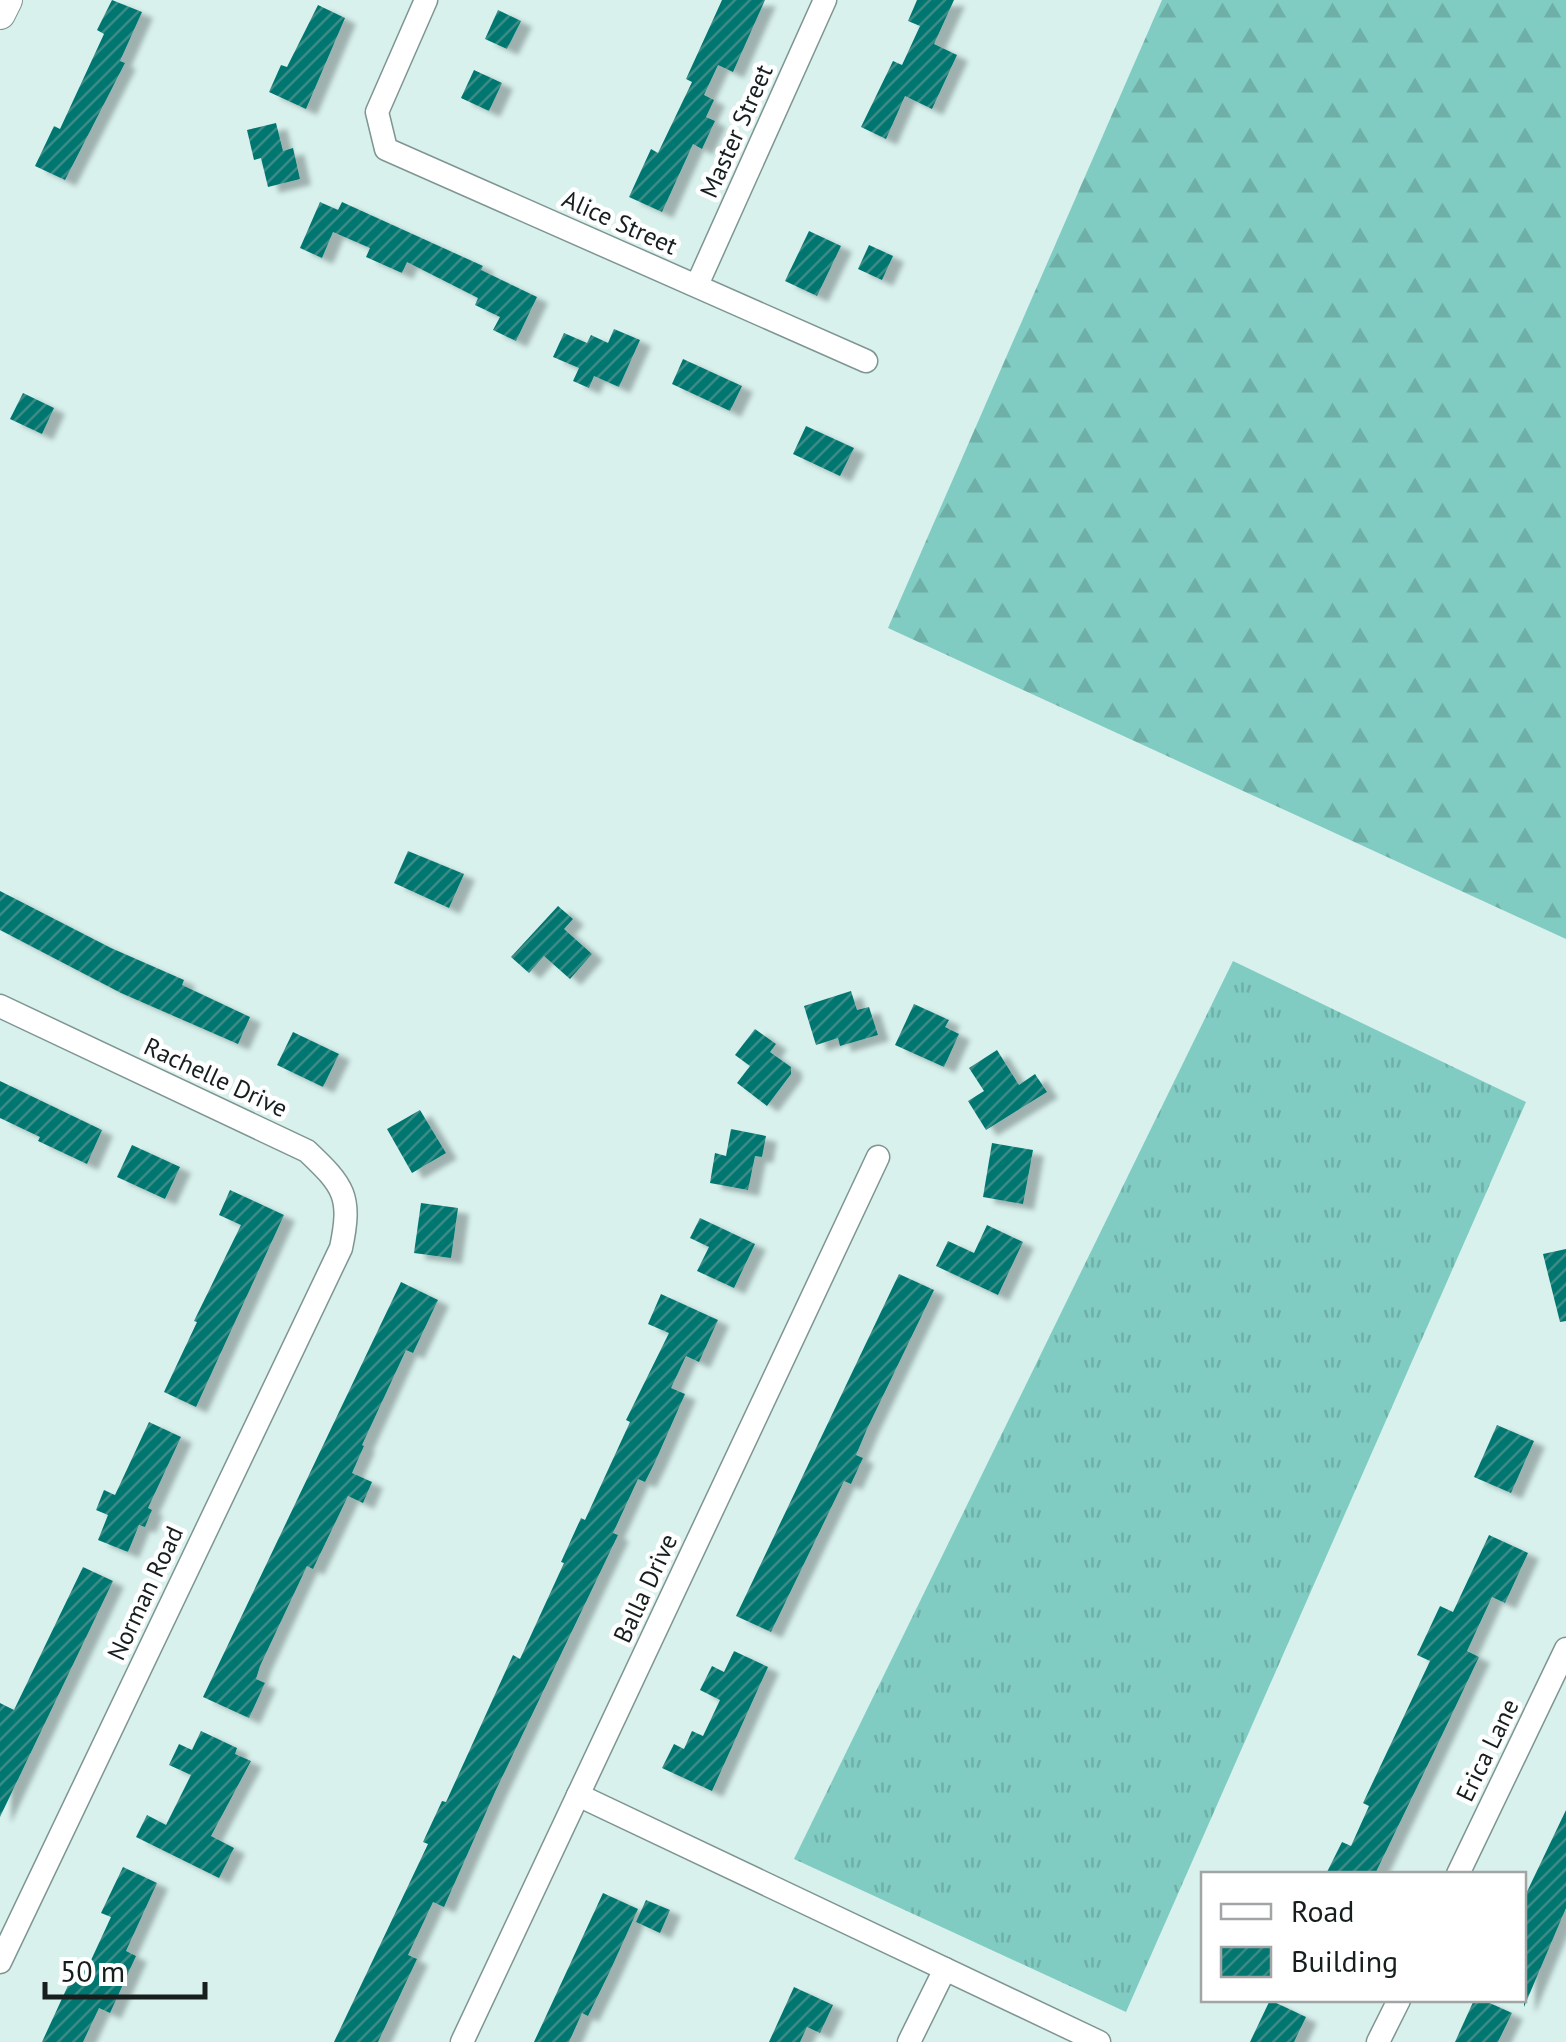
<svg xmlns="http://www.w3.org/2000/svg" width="1566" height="2042" viewBox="0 0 1566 2042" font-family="'PT Sans',sans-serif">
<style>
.grass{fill:url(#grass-tufts)}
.forest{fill:url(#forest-firs)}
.building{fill:url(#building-hatch);filter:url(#shadow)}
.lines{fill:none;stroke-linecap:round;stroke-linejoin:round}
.street-casing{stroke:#7e9592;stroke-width:25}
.secondary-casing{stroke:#7e9592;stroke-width:32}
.street{stroke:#fff;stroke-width:22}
.secondary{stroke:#fff;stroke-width:30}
.labels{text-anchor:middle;stroke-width:9;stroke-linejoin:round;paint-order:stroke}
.street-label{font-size:25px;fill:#161f1e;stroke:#fff}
</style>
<defs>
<pattern id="grass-tufts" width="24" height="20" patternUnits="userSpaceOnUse" patternTransform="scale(2.5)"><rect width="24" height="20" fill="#80ccc3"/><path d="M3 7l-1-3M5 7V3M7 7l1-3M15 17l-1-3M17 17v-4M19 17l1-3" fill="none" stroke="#6eafa7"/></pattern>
<pattern id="forest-firs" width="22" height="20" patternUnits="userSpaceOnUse" patternTransform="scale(2.5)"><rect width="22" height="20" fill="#80ccc3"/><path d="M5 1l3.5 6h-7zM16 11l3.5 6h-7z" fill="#6eafa7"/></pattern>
<pattern id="building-hatch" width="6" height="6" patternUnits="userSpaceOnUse" patternTransform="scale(2.5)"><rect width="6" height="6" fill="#03766f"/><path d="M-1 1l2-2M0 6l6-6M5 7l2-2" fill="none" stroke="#3a8b86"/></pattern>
<filter id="shadow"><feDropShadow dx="11" dy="6" stdDeviation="2.5" flood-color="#0004"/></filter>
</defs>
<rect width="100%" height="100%" fill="#d8f1ed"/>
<path class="grass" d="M1233,961L1526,1102L1126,2012L794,1859Z"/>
<path class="forest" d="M1162,0H1566V939L888,628Z"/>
<g class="building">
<path d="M112,0L142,12L120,61L125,63L65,180L35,166L54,126L60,129L104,34L97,30Z"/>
<path d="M722,0H765L733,72L718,65L704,95L714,100L706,117L715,121L702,149L693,144L662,212L629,197L651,149L658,153L692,82L686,79Z"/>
<path d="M917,0H954L934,44L957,55L932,109L905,96L886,139L861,127L893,61L902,65L920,26L908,21Z"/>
<path d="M318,5L345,18L306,109L269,92L281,65L287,67Z"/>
<path d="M498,10L521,21L507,49L485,39Z"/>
<path d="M474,70L502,83L489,111L461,98Z"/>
<path d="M276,123L283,151L293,148L300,179L268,187L261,158L254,160L247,130Z"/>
<path d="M320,202L338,210L342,202L483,266L481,270L537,297L516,341L493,330L500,317L475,305L478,298L407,262L402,273L366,257L370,248L333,232L322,258L300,248Z"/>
<path d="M809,231L841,246L817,296L785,281Z"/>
<path d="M869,245L893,256L882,280L858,269Z"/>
<path d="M614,329L640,340L619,387L594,376L589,388L573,381L579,368L553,357L564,333L587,343L591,335L608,343Z"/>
<path d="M683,359L742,386L730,411L672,384Z"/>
<path d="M23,393L54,408L42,434L10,419Z"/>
<path d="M806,426L854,448L840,476L793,454Z"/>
<path d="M408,851L464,874L449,908L394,883Z"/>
<path d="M0,891L111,948L184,980L182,985L250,1017L238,1044L121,993L0,930Z"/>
<path d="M558,906L573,919L564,929L592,954L570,979L544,956L529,973L511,957Z"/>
<path d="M851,991L857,1010L869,1007L878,1035L840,1046L838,1038L816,1045L804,1006Z"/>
<path d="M914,1004L949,1020L945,1027L959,1034L944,1067L895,1045Z"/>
<path d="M755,1029L776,1044L770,1052L791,1067V1074L767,1106L737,1083L750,1066L735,1055Z"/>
<path d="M293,1032L339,1054L323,1087L277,1065Z"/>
<path d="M997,1050L1019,1085L1035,1074L1047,1092L986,1130L968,1101L984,1091L969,1068Z"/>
<path d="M0,1081L102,1130L87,1164L38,1141L40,1137L0,1118Z"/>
<path d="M420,1110L446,1153L412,1173L387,1129Z"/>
<path d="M731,1129L766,1136L762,1157L755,1156L748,1190L710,1183L715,1153L726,1156Z"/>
<path d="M992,1143L1033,1150L1023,1204L983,1197Z"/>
<path d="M132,1145L180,1167L165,1199L117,1177Z"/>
<path d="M230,1190L284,1215L196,1407L164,1392L197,1322L194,1321L241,1225L219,1215Z"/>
<path d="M421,1203L458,1208L451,1258L414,1253Z"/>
<path d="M700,1218L755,1244L734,1288L697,1271L709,1247L690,1238Z"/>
<path d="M987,1225L1023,1242L998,1295L936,1266L948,1241L974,1253Z"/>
<path d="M1566,1249V1321L1560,1322L1543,1254Z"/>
<path d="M899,1274L934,1290L867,1429L856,1455L863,1458L851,1484L844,1481L771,1632L736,1616Z"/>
<path d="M401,1282L438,1300L413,1353L406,1350L362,1445L364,1446L352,1473L372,1482L363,1503L348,1496L313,1569L307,1566L260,1666L256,1679L265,1683L249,1718L203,1697Z"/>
<path d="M661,1294L718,1320L699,1362L686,1356L671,1388L685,1394L655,1462L645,1482L638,1479L613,1533L618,1535L495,1792L444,1907L433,1902L408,1955L417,1959L378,2042H334L428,1844L423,1842L442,1801L446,1802L513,1655L520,1659L564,1563L561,1562L581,1518L585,1520L630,1422L626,1420L669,1333L648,1324Z"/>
<path d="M149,1422L181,1437L148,1508L152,1510L145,1527L139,1525L128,1552L98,1540L108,1515L96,1510L104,1490L115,1495Z"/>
<path d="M1497,1425L1534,1441L1511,1493L1474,1477Z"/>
<path d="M1489,1535L1528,1553L1505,1603L1492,1597L1467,1651L1479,1657L1433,1754L1375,1874H1326L1342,1842L1351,1846L1369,1806L1363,1803L1430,1661L1417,1655L1440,1606L1453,1612Z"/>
<path d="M83,1567L113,1581L0,1817V1703L14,1710Z"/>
<path d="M734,1651L768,1667L712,1791L662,1768L674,1744L684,1749L692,1731L703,1736L720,1700L700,1690L712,1666L724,1672Z"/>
<path d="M201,1731L237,1748L235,1754L251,1761L211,1836L234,1848L219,1878L136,1837L147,1815L166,1825L191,1775L169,1765L179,1744L192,1750Z"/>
<path d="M1566,1810V1908L1524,2007V1898Z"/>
<path d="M123,1867L157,1883L126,1951L136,1956L110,2013L99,2008L83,2042H42L77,1966L86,1971L111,1917L101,1913Z"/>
<path d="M603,1893L638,1909L610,1971L588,2016L582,2013L569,2042H534Z"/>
<path d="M646,1900L670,1910L660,1933L636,1922Z"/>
<path d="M794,1987L833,2005L820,2033L807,2027L800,2042H769Z"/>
<path d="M1270,2000L1306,2017L1294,2042H1250Z"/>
<path d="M1474,2000H1483L1512,2013L1498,2042H1455Z"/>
</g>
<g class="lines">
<g class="street-casing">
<g id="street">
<path d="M426,0L377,112L386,149L866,361"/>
<path d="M697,285L825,0"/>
<path d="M0,1006L307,1151C344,1186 352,1196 341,1248L0,1962"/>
<path d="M578,1795L1099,2042"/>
<path d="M1458,1874L1566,1649"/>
<path d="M462,2042L878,1157"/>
<path d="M909,2042L945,1969"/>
<path d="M1378,2042L1399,2000"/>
</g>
</g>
<g class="secondary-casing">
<path id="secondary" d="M0,14L7,0"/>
</g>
<use href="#street" class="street"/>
<use href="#secondary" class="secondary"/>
</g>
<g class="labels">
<g class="street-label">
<text transform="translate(736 131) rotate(-66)" y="9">Master Street</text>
<text transform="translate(620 222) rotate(24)" y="9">Alice Street</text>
<text transform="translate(216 1077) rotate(25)" y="9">Rachelle Drive</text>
<text transform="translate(645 1588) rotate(-65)" y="9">Balla Drive</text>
<text transform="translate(145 1593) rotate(-65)" y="9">Norman Road</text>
<text transform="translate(1487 1750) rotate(-64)" y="9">Erica Lane</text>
</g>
</g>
<rect x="1201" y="1872" width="325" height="130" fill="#ffffff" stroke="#a2a5a5" stroke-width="2.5"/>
<rect x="1221" y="1904" width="50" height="15" fill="#ffffff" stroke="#a2a5a5" stroke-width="2.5"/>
<text x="1291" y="1922" font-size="30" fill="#161f1e">Road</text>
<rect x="1221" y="1947" width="50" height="30" fill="url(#building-hatch)" stroke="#a2a5a5" stroke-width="2.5"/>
<text x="1291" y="1972" font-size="30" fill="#161f1e">Building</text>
<path d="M45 1982v15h160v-15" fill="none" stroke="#161f1e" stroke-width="5"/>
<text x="60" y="1982" font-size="30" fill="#161f1e" stroke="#ffffff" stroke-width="8" paint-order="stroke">50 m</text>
</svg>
